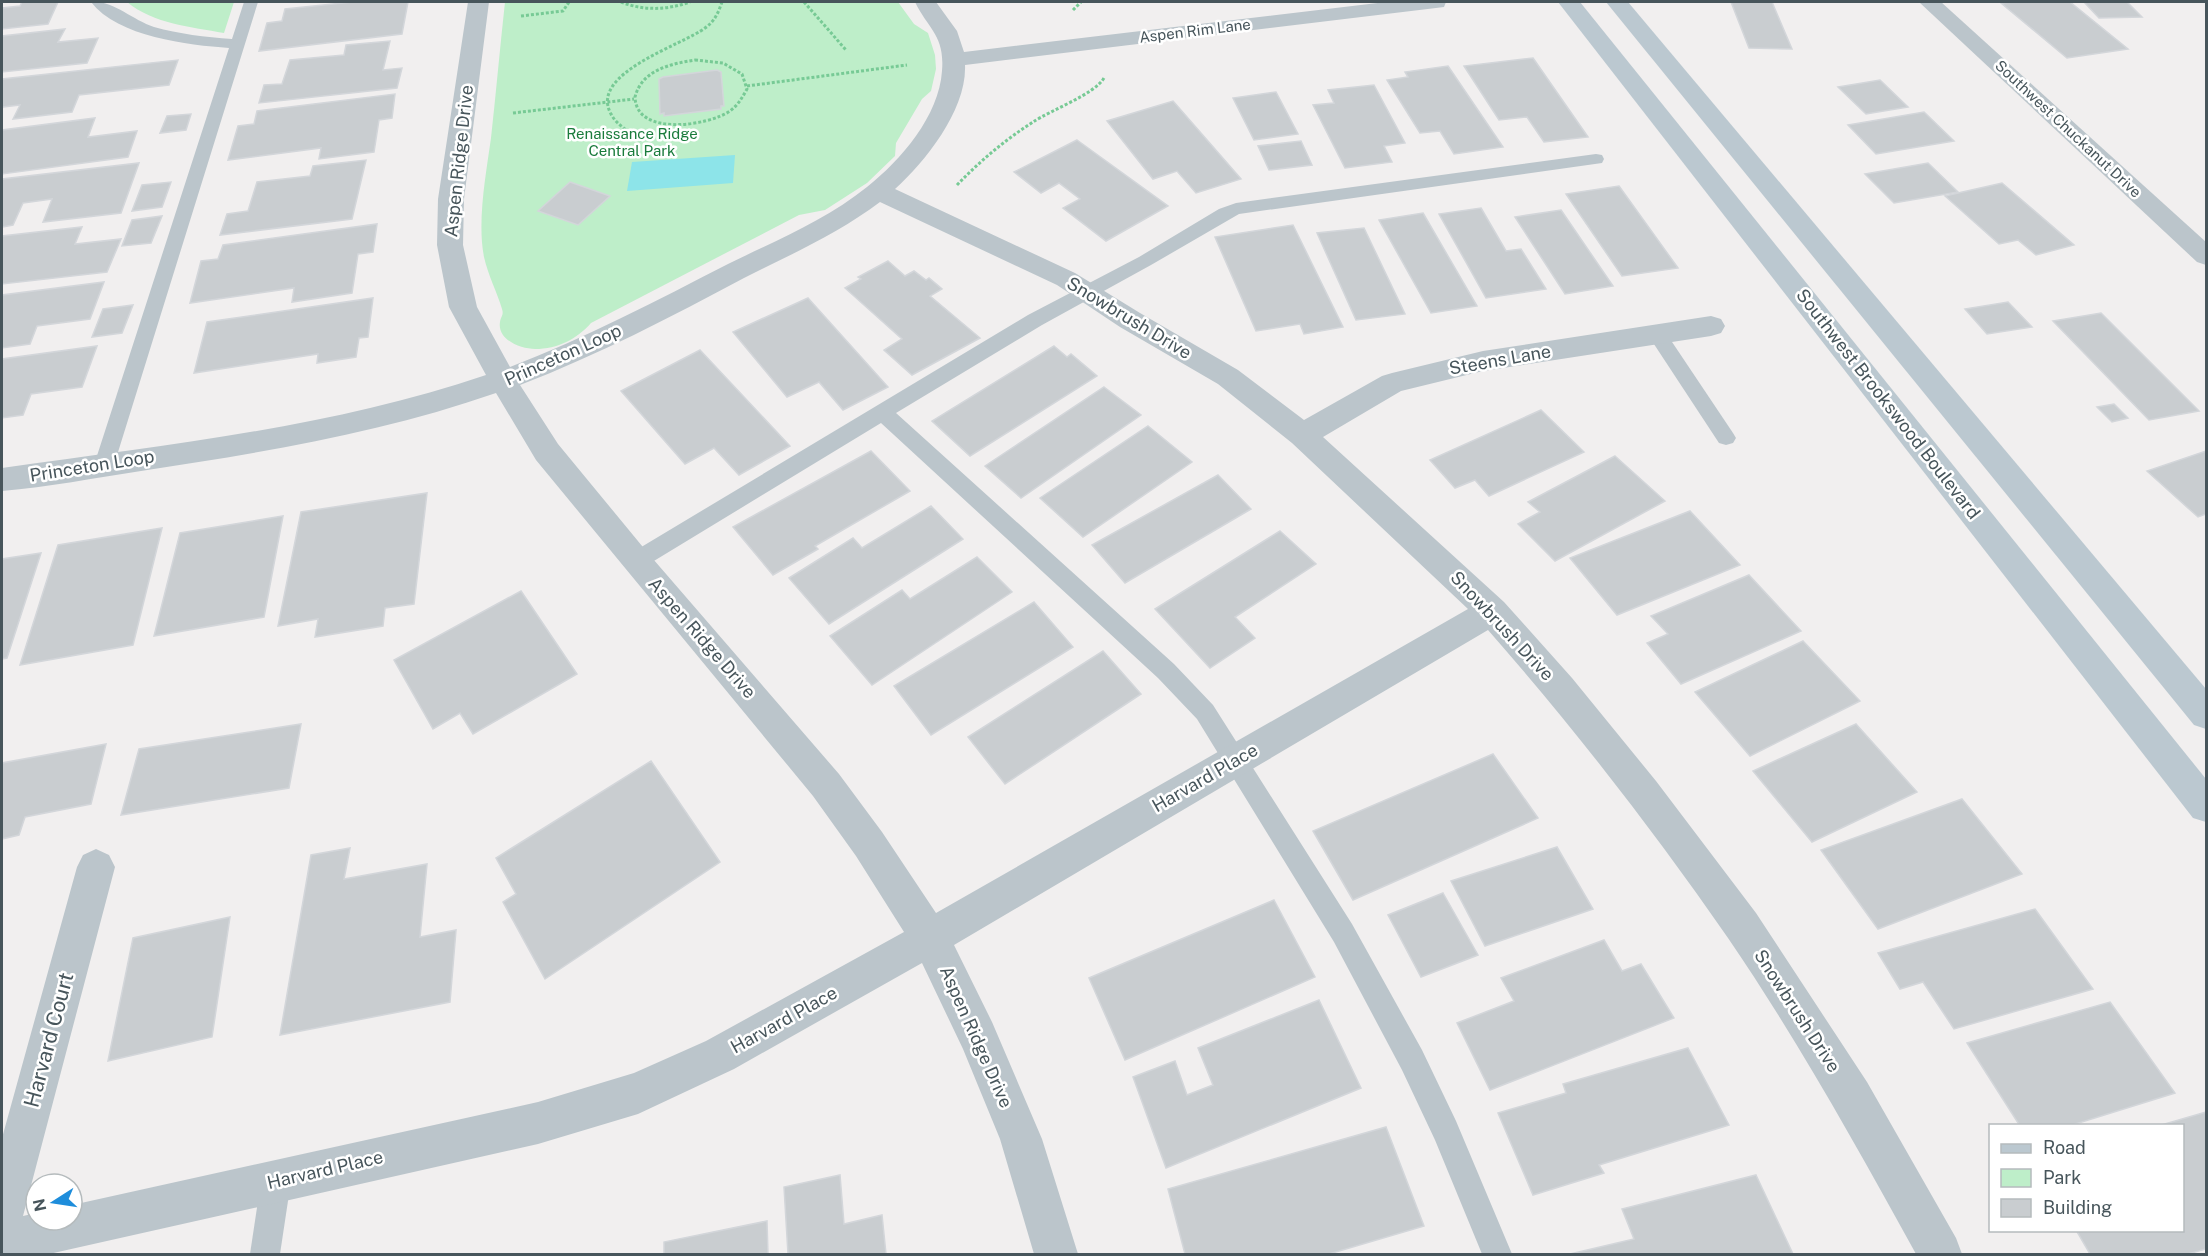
<svg xmlns="http://www.w3.org/2000/svg" width="2208" height="1256" viewBox="0 0 2208 1256" font-family="'Public Sans',sans-serif">
<style>
.green{fill:#beeec9}
.water{fill:#8de4e9}
.building{fill:#c9cdd0;stroke:#d3d6da;stroke-width:1.5}
.lines{fill:none;stroke-linecap:round;stroke-linejoin:round}
.path{stroke:#77ca95;stroke-width:3;stroke-dasharray:3 2;stroke-linecap:butt}
.service{fill:#bbc5cb;fill-rule:evenodd}
.minor{fill:#bbc5cb;fill-rule:evenodd}
.secondary{fill:#bbc8d0;fill-rule:evenodd}
.labels{text-anchor:middle;stroke-width:5;stroke-linejoin:round;paint-order:stroke}
.far-street-label{font-size:15px;fill:#47555b;stroke:#fff}
.far-park-label{font-size:15px;fill:#1a7b3c;stroke:#fff}
.street-label{font-size:18px;fill:#47555b;stroke:#fff}
.near-street-label{font-size:21px;fill:#47555b;stroke:#fff}
</style>
<rect width="100%" height="100%" fill="#f1efef"/>
<g class="green">
<path d="M127,2H234L224,33C191,27 154,24 127,2Z"/>
<path d="M505,2H898L914,24L928,33L935,55L936,69L931,91L922,99L896,143L895,156L867,183L825,210L799,215L591,323C577,339 558,349 535,349C521,349 497,340 500,322C501,316 504,315 502,309C497,292 488,275 484,257C477,222 486,174 491,138C496,93 500,47 505,2Z"/>
</g>
<path class="water" d="M735,155L733,183L627,191L632,162Z"/>
<g class="building">
<path d="M22,2H58L48,24L2,29V8L20,6Z"/>
<path d="M352,2H408L402,34L259,51L267,23L282,21L285,9Z"/>
<path d="M1731,2H1772L1792,49L1749,48Z"/>
<path d="M2009,2H2070L2128,49L2067,58L2001,3Z"/>
<path d="M2084,2H2127L2142,17L2099,18Z"/>
<path d="M65,29L58,42L98,38L87,63L2,72V36Z"/>
<path d="M390,41L383,70L402,68L397,88L259,103L264,85L282,84L290,60L344,55L346,45Z"/>
<path d="M1533,58L1588,137L1544,142L1527,117L1499,120L1464,66Z"/>
<path d="M178,60L169,85L79,95L72,112L13,119L20,105L3,107L2,109V79Z"/>
<path d="M1448,66L1503,147L1454,154L1440,131L1420,133L1387,80L1408,77L1405,72Z"/>
<path d="M717,70L721,72L724,106H721V109L664,116V113L660,114L659,79L663,77Z"/>
<path d="M1880,80L1908,107L1866,114L1838,87Z"/>
<path d="M1374,85L1405,143L1384,146L1392,162L1345,168L1313,105L1334,103L1328,90Z"/>
<path d="M1276,92L1298,134L1254,140L1233,98Z"/>
<path d="M395,94L392,118L379,120L374,152L319,159L321,148L228,160L238,126L254,124L257,111Z"/>
<path d="M1173,101L1241,179L1196,193L1177,171L1153,179L1107,121Z"/>
<path d="M1924,112L1954,141L1876,154L1848,125Z"/>
<path d="M191,114L186,130L160,133L167,116Z"/>
<path d="M95,118L88,137L137,131L128,157L2,174V130Z"/>
<path d="M1077,140L1168,206L1106,241L1063,208L1080,199L1059,183L1041,193L1014,172Z"/>
<path d="M1301,141L1312,165L1269,170L1258,146Z"/>
<path d="M366,160L352,219L220,235L227,214L248,211L257,182L310,176L313,166Z"/>
<path d="M139,163L121,213L43,222L52,199L23,203L13,225L2,227V179Z"/>
<path d="M1928,163L1958,192L1894,203L1865,174Z"/>
<path d="M171,182L162,207L132,211L142,185Z"/>
<path d="M570,182L610,196L578,225L538,211Z"/>
<path d="M2002,183L2074,245L2036,255L2018,240L1999,244L1945,196Z"/>
<path d="M1619,186L1678,268L1622,276L1566,194Z"/>
<path d="M1481,208L1506,251L1521,249L1546,289L1486,298L1439,214Z"/>
<path d="M1561,210L1613,286L1565,294L1515,217Z"/>
<path d="M1423,213L1477,306L1431,313L1379,220Z"/>
<path d="M162,216L151,243L122,246L132,220Z"/>
<path d="M377,224L373,252L358,254L352,293L292,302L294,288L190,303L201,261L218,259L223,245Z"/>
<path d="M1293,225L1343,327L1304,334L1300,324L1256,331L1215,237Z"/>
<path d="M82,227L75,244L121,239L107,272L2,284V236Z"/>
<path d="M1364,228L1405,314L1356,320L1317,233Z"/>
<path d="M888,261L905,276L914,271L926,280L929,278L942,289L930,296L980,338L912,375L884,350L902,339L845,288L861,279L858,277Z"/>
<path d="M104,282L90,319L37,326L30,344L2,348V295Z"/>
<path d="M373,298L368,337L359,338L356,357L317,363L318,354L194,373L207,322Z"/>
<path d="M808,298L888,387L843,410L819,382L787,397L733,332Z"/>
<path d="M2008,302L2032,327L1987,334L1965,309Z"/>
<path d="M133,305L122,333L92,337L103,309Z"/>
<path d="M2101,313L2199,411L2149,420L2053,321Z"/>
<path d="M97,346L82,387L31,394L23,415L2,418V359Z"/>
<path d="M1054,346L1067,357L1071,354L1097,376L970,456L932,421Z"/>
<path d="M700,350L790,446L739,475L714,448L685,464L621,391Z"/>
<path d="M1104,387L1141,415L1021,498L985,466Z"/>
<path d="M2114,404L2128,418L2112,422L2097,407Z"/>
<path d="M1541,410L1584,452L1489,496L1475,480L1455,488L1430,460Z"/>
<path d="M1148,426L1192,462L1083,537L1040,498Z"/>
<path d="M871,451L910,491L815,546L818,549L773,575L733,527Z"/>
<path d="M2206,451V514L2198,517L2147,471Z"/>
<path d="M1615,456L1665,501L1555,561L1518,524L1540,512L1528,502Z"/>
<path d="M1218,475L1251,509L1125,583L1092,545Z"/>
<path d="M427,493L414,604L385,608L383,626L315,637L318,619L278,626L301,512Z"/>
<path d="M931,506L963,539L829,624L789,578L853,538L862,548Z"/>
<path d="M1690,511L1740,565L1617,615L1570,558Z"/>
<path d="M283,516L264,617L154,636L180,533Z"/>
<path d="M162,528L133,645L20,665L58,545Z"/>
<path d="M1280,531L1316,564L1235,617L1255,638L1210,668L1155,609Z"/>
<path d="M41,553L7,658L2,659V559Z"/>
<path d="M977,557L1012,592L872,685L830,636L902,590L910,599Z"/>
<path d="M1749,575L1801,631L1681,684L1647,643L1668,634L1651,616Z"/>
<path d="M521,591L577,674L473,734L460,713L433,729L394,660Z"/>
<path d="M1034,602L1073,647L931,735L894,686Z"/>
<path d="M1803,641L1860,701L1750,756L1695,692Z"/>
<path d="M1103,651L1141,694L1005,784L968,737Z"/>
<path d="M301,724L289,788L121,815L139,749Z"/>
<path d="M1856,724L1917,792L1812,842L1753,771Z"/>
<path d="M106,744L91,804L25,817L19,835L2,839V763Z"/>
<path d="M1493,754L1538,818L1353,900L1313,831Z"/>
<path d="M651,761L720,862L545,979L503,902L516,894L496,858Z"/>
<path d="M1962,799L2022,874L1878,929L1821,850Z"/>
<path d="M1557,847L1593,909L1485,946L1451,881Z"/>
<path d="M350,848L344,879L427,864L420,937L456,930L450,1002L280,1035L311,855Z"/>
<path d="M1443,893L1478,955L1421,977L1388,915Z"/>
<path d="M1274,900L1315,977L1125,1060L1089,978Z"/>
<path d="M2035,909L2093,989L1954,1029L1923,982L1900,989L1878,953Z"/>
<path d="M230,917L212,1037L108,1061L133,938Z"/>
<path d="M1604,940L1622,971L1641,964L1674,1018L1490,1090L1457,1023L1514,1001L1501,978Z"/>
<path d="M1319,1000L1361,1088L1166,1168L1133,1077L1175,1061L1187,1095L1213,1085L1198,1048Z"/>
<path d="M2110,1002L2175,1093L2069,1126H2020L1967,1043Z"/>
<path d="M1688,1048L1729,1125L1599,1165L1604,1173L1533,1195L1498,1113L1566,1093L1563,1084Z"/>
<path d="M2206,1112V1249L2188,1254H2090L2076,1230H2182V1126H2158Z"/>
<path d="M1386,1127L1424,1226L1329,1254H1185L1168,1189Z"/>
<path d="M840,1175L844,1224L882,1215L886,1254H788L784,1187Z"/>
<path d="M1756,1175L1793,1254H1570L1634,1239L1622,1209Z"/>
<path d="M767,1221L768,1254H664V1242Z"/>
</g>
<g class="lines">
<g class="path">
<path d="M621,2C644,11 667,10 690,2"/>
<path d="M804,2L846,50"/>
<path d="M1073,10L1081,2"/>
<path d="M521,16L563,11L569,2"/>
<path d="M695,60L723,63L742,74L747,89C742,98 738,105 730,111C708,126 636,137 635,97C642,70 670,64 695,60Z"/>
<path d="M747,86L907,65"/>
<path d="M513,113L634,99"/>
<path d="M642,141C632,133 617,126 611,114C588,73 683,45 705,28C715,21 718,13 722,2"/>
<path d="M957,185C980,161 1005,140 1033,122C1051,110 1095,94 1104,78"/>
</g>
<g class="service">
<path d="M91,2C113,0 132,20 154,27C179,34 205,37 232,39L244,2H258L114,465L111,470L104,473L97,470L94,465L229,48C188,45 118,37 91,2Z"/>
<path d="M1596,154L1602,155L1604,159L1602,163L1239,214L1151,265L1042,325L896,413L1174,664L1213,705L1352,924L1422,1050L1456,1121L1512,1254H1482L1435,1140L1402,1070L1334,942L1197,719L1158,678L881,423L644,567L636,570L628,567L625,561L628,555L1028,315L1139,257L1219,209L1236,203Z"/>
<path d="M1657,328L1664,330L1733,433L1736,438L1733,443L1726,445L1719,443L1648,335L1650,330Z"/>
<path d="M276,1166L286,1171L291,1181L280,1254H250L261,1181L266,1171Z"/>
</g>
<g class="minor">
<path d="M468,2H489L464,199L463,245L477,307L510,367C585,338 656,301 728,264C775,241 826,220 867,187C901,160 939,116 942,71C945,35 928,29 915,2H936L957,31L964,52L1386,2H1446L1444,7L1436,8L965,65C967,109 926,161 895,189L1075,273L1140,313L1238,370L1304,420L1382,376L1392,373L1483,351L1711,316L1721,319L1725,326L1721,333L1711,336L1483,371L1401,391L1323,437L1504,602L1572,678L1656,781L1756,913L1867,1082L1956,1238L1962,1254H1916C1857,1147 1797,1039 1728,938C1654,831 1574,728 1488,630L954,945L992,1022L1042,1139L1078,1254H1034L1000,1139L963,1049L922,963L734,1069L638,1114L538,1144L49,1254H2V1138L77,867L83,855L96,849L109,855L115,867L23,1216L36,1213V1220H72V1205L538,1102L634,1073L706,1041L904,932L856,856L813,796L536,460L496,393C381,433 261,453 141,471C95,478 48,487 2,491V468C164,445 330,428 486,375L449,307L437,245L438,199ZM880,202L1057,285L1120,327L1218,384L1292,443L1468,609L936,913L882,832L839,774L647,552L558,444L520,385C598,355 671,317 744,278C790,255 839,233 880,202Z"/>
<path d="M1919,2H1941L2206,242V265L2197,262Z"/>
</g>
<g class="secondary">
<path d="M1558,2H1580L2206,779V822L2193,818Z"/>
<path d="M1606,2H1628L2206,689V729L2194,725Z"/>
</g>
</g>
<g class="labels">
<g class="far-street-label">
<text transform="translate(1195 31) rotate(-7)" y="5">Aspen Rim Lane</text>
<text transform="translate(2068 129) rotate(43)" y="5">Southwest Chuckanut Drive</text>
</g>
<g class="far-park-label">
<text x="632" y="139">Renaissance Ridge<tspan x="632" dy="17">Central Park</tspan></text>
</g>
<g class="street-label">
<text transform="translate(459 161) rotate(-84)" y="6">Aspen Ridge Drive</text>
<text transform="translate(1129 318) rotate(31)" y="6">Snowbrush Drive</text>
<text transform="translate(563 355) rotate(-24)" y="6">Princeton Loop</text>
<text transform="translate(1500 360) rotate(-10)" y="6">Steens Lane</text>
<text transform="translate(1888 404) rotate(52)" y="6">Southwest Brookswood Boulevard</text>
<text transform="translate(92 466) rotate(-9)" y="6">Princeton Loop</text>
<text transform="translate(1502 626) rotate(47)" y="6">Snowbrush Drive</text>
<text transform="translate(702 638) rotate(49)" y="6">Aspen Ridge Drive</text>
<text transform="translate(1205 778) rotate(-30)" y="6">Harvard Place</text>
<text transform="translate(1797 1011) rotate(57)" y="6">Snowbrush Drive</text>
<text transform="translate(784 1020) rotate(-29)" y="6">Harvard Place</text>
<text transform="translate(976 1037) rotate(66)" y="6">Aspen Ridge Drive</text>
<text transform="translate(325 1170) rotate(-13)" y="6">Harvard Place</text>
</g>
<g class="near-street-label">
<text transform="translate(49 1040) rotate(-75)" y="7">Harvard Court</text>
</g>
</g>
<rect width="2208" height="1256" fill="none" stroke="#47555b" stroke-width="6"/>
<rect x="1989" y="1124" width="195" height="108" fill="#ffffff" stroke="#b5bbbd" stroke-width="1.5"/>
<rect x="2001" y="1144" width="30" height="9" fill="#bbc8d0" stroke="#b5bbbd" stroke-width="1.5"/>
<text x="2043" y="1154" font-size="18" fill="#47555b">Road</text>
<rect x="2001" y="1169" width="30" height="18" fill="#beeec9" stroke="#b5bbbd" stroke-width="1.5"/>
<text x="2043" y="1184" font-size="18" fill="#47555b">Park</text>
<rect x="2001" y="1199" width="30" height="18" fill="#c9cdd0" stroke="#b5bbbd" stroke-width="1.5"/>
<text x="2043" y="1214" font-size="18" fill="#47555b">Building</text>
<g transform="translate(54 1202) rotate(258)"><circle r="28" fill="#ffffff" stroke="#b5bbbd" stroke-width="1.5"/>
<path d="M0-4.5L10 22L0 15L-10 22Z" fill="#1e8ddb"/>
<text y="-9" font-size="16" font-weight="bold" text-anchor="middle" fill="#47555b">N</text>
</g>
</svg>
